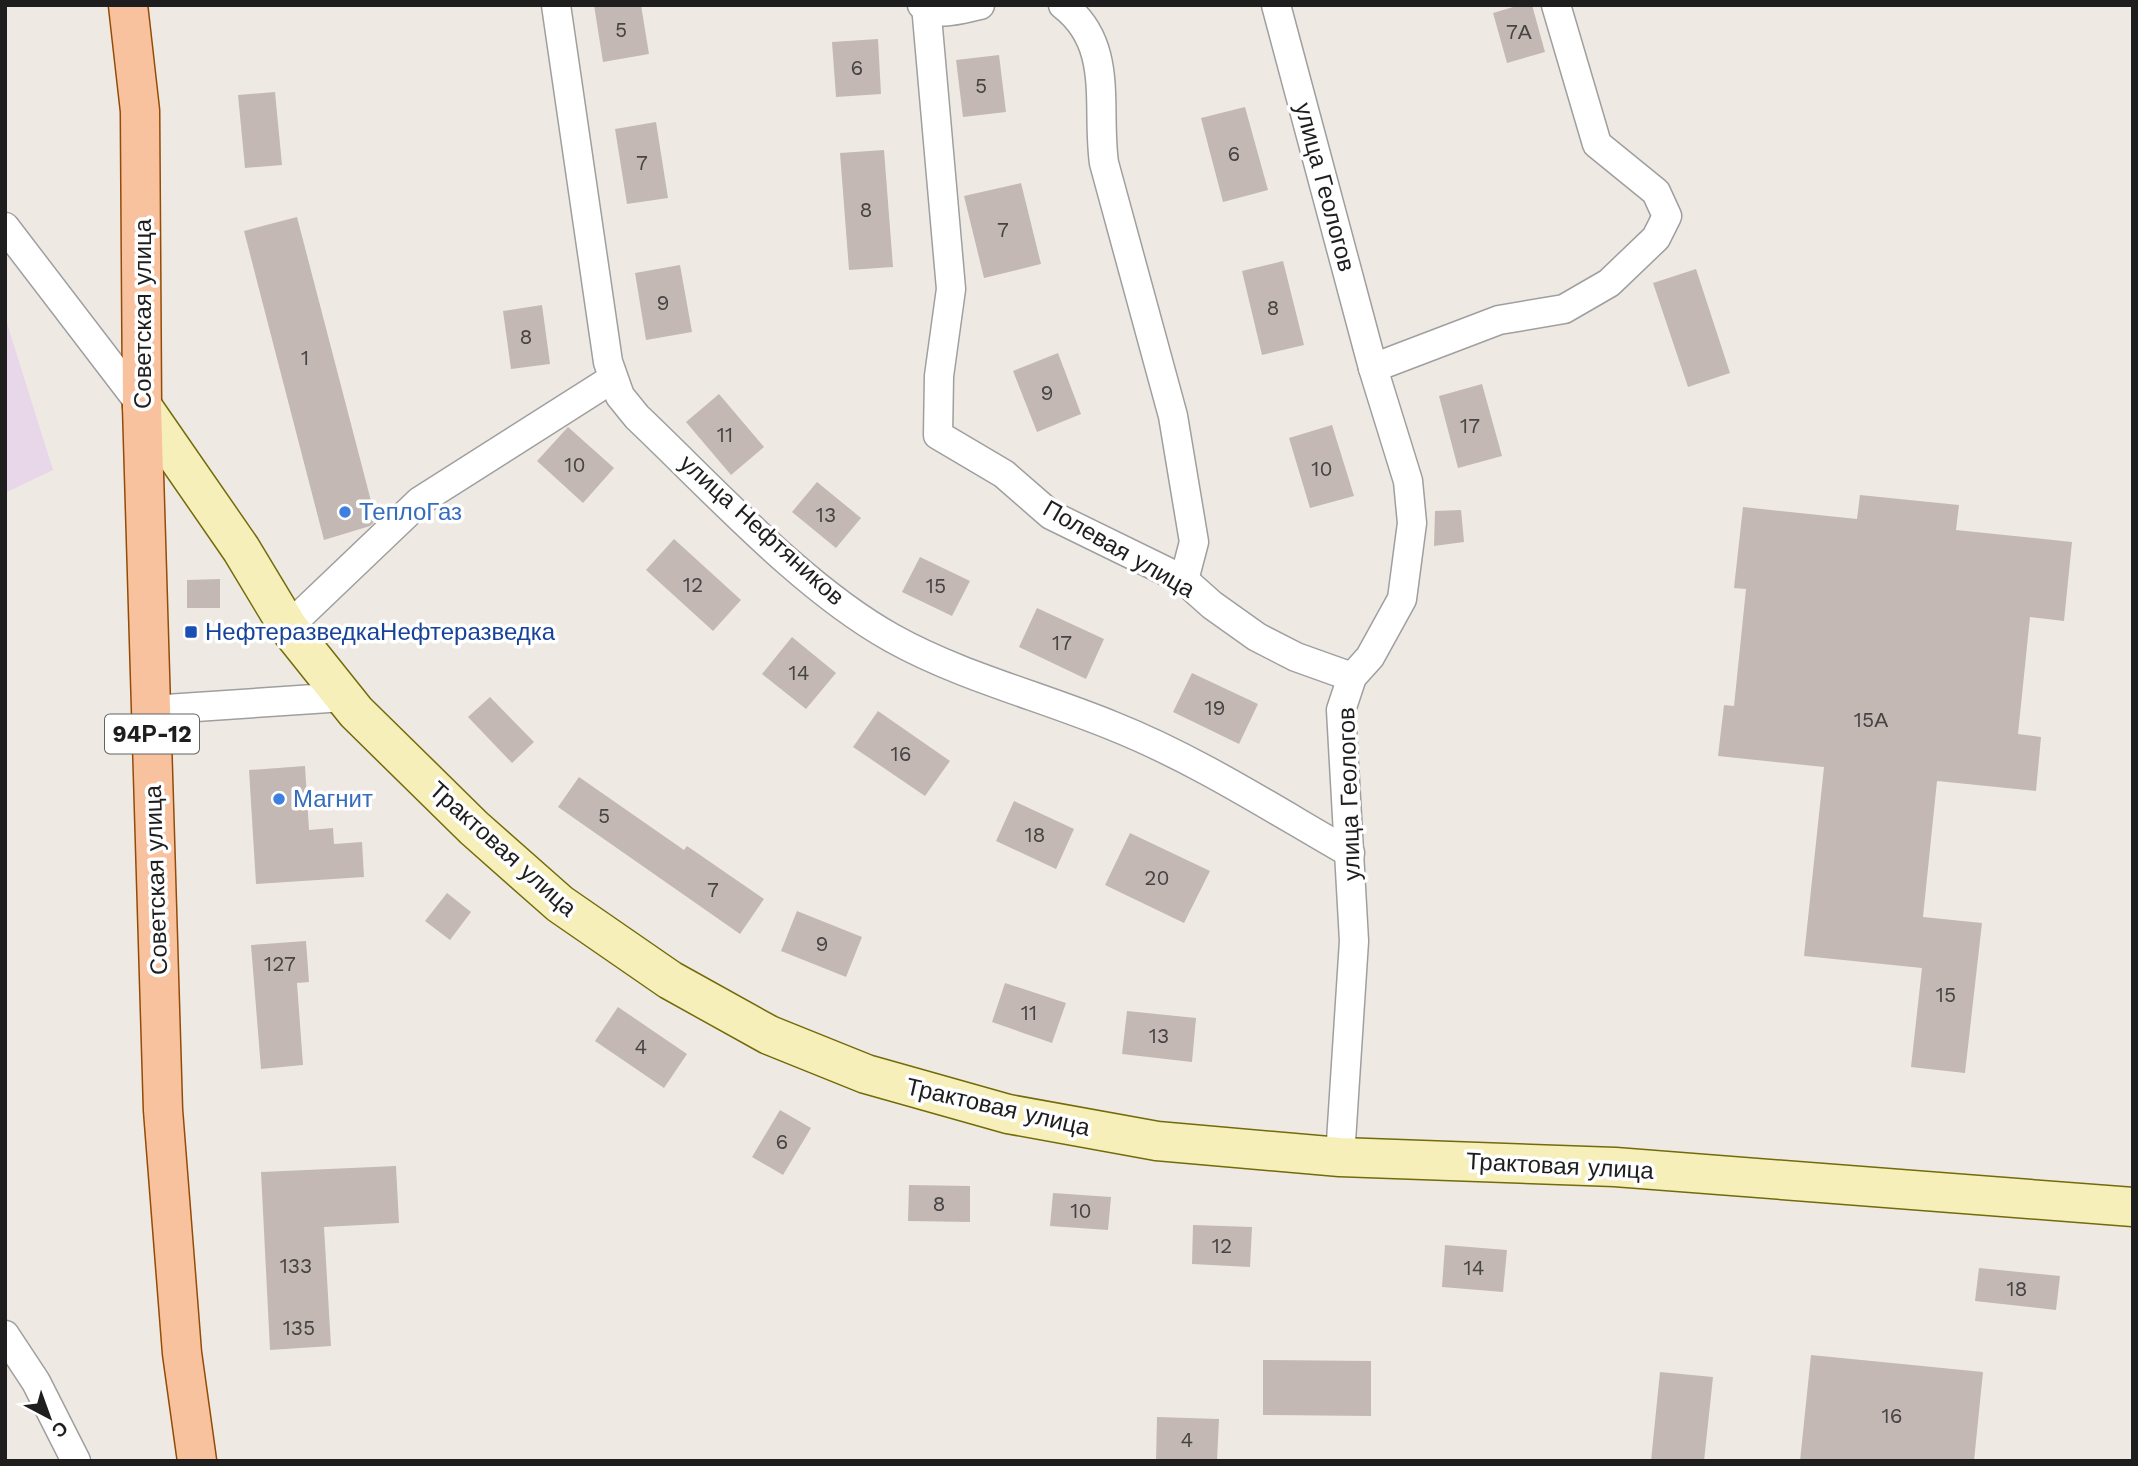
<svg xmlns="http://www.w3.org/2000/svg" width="2138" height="1466" viewBox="0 0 2138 1466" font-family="'Work Sans',sans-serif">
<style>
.industrial{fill:#e8d7e8}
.building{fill:#c3b8b4}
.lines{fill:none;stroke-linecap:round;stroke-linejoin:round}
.street-casing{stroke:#9f9f9f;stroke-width:31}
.secondary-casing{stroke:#726b08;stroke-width:41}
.primary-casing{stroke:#944b05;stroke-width:41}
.street{stroke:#fff;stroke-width:28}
.secondary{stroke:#f7efba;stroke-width:38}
.primary{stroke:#f9c29f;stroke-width:38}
.shop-dot{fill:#3f7fe0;stroke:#fff;stroke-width:2.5}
.transit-dot{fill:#1a4fb4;stroke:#fff;stroke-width:2.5}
.labels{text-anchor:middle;stroke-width:7;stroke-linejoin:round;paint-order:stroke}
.number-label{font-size:21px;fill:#474444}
.shield{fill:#fff;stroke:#626262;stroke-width:2}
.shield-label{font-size:23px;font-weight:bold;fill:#1e1e1e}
.street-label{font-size:24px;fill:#1e1e1e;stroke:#fff}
.shop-label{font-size:24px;fill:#366cbe;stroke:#fff;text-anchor:start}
.transit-label{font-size:24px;fill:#164399;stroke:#fff;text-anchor:start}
</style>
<rect width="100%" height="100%" fill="#efe9e4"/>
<path class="industrial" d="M5,317L53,470L5,493Z"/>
<g class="building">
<path d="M594,5H641L649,54L603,62Z"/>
<path d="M1520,5H1532L1545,52L1507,63L1493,13Z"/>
<path d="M878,39L881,94L836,97L832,42Z"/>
<path d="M999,55L1006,112L963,117L956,60Z"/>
<path d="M275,92L282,165L245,168L238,95Z"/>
<path d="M1245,107L1268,190L1223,202L1201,118Z"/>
<path d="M656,122L668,198L627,204L615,129Z"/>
<path d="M884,150L893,267L849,270L840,153Z"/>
<path d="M1021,183L1041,264L984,278L964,196Z"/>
<path d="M297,217L376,520L370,526L324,540L244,231Z"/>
<path d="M1283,261L1304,345L1262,355L1242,271Z"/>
<path d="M680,265L692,332L646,340L635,273Z"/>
<path d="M1696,269L1730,373L1688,387L1653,283Z"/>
<path d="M542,305L550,364L511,369L503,311Z"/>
<path d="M1058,353L1081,414L1037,432L1013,371Z"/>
<path d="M1482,384L1502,456L1458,468L1439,396Z"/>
<path d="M719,394L764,447L731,475L686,422Z"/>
<path d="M1332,425L1354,496L1310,508L1289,438Z"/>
<path d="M568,427L614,468L583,503L537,461Z"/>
<path d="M817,482L861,518L836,548L792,512Z"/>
<path d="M1860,495L1959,505L1956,530L2072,542L2064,621L2030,617L2018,734L2041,737L2036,791L1937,781L1923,917L1982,923L1965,1073L1911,1067L1922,968L1804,956L1824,767L1718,756L1724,705L1734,706L1746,589L1734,588L1743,507L1857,519Z"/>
<path d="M1461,510L1464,542L1434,546L1435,511Z"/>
<path d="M674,539L741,600L713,631L646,570Z"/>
<path d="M920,557L970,581L952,616L902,592Z"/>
<path d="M220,579V608H187V580Z"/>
<path d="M1037,608L1104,639L1086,679L1019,647Z"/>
<path d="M792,637L836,673L806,709L762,674Z"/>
<path d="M1192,673L1258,704L1239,744L1173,712Z"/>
<path d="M490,697L534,742L512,763L468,717Z"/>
<path d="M878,711L950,761L925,796L853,747Z"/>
<path d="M305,766L309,830L333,828L334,844L362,842L364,877L256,884L249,770Z"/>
<path d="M579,777L684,850L687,846L764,899L740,934L558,807Z"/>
<path d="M1014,801L1074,829L1056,869L996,841Z"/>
<path d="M1130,833L1210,871L1184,923L1105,885Z"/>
<path d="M447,893L471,912L450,940L425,921Z"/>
<path d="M797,911L862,937L846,977L781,951Z"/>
<path d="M306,941L309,982L297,983L303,1065L261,1069L251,945Z"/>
<path d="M1005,983L1066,1003L1052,1043L992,1022Z"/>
<path d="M618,1007L687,1054L664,1088L595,1041Z"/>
<path d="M1127,1011L1196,1018L1192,1062L1122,1054Z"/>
<path d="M780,1110L811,1128L783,1175L752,1157Z"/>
<path d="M396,1166L399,1223L324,1227L331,1346L270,1350L261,1172Z"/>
<path d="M909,1185L970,1186V1222L908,1221Z"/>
<path d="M1053,1193L1111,1197L1108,1230L1050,1226Z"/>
<path d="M1193,1225L1252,1227L1250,1267L1192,1264Z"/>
<path d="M1445,1245L1507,1250L1503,1292L1442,1287Z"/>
<path d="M1979,1268L2060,1276L2056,1310L1975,1301Z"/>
<path d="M1811,1355L1983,1372L1974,1461H1800Z"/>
<path d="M1263,1360L1371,1361V1416L1263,1415Z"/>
<path d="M1660,1372L1713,1377L1704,1461H1651Z"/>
<path d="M1157,1417L1219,1419L1217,1461H1156Z"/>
</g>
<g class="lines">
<g class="street-casing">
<g id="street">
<path d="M556,5L608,362L620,396L637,417C712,488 802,588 892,638C960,676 1040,696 1113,726C1196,759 1273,809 1350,853"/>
<path d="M922,5C936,18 964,8 980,5"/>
<path d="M926,5L951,289L939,376L938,435L1004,474L1051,515L1184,580L1212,605L1257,637L1296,657L1352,677"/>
<path d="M1063,5C1115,45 1096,106 1104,163L1173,416L1194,542L1184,580"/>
<path d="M1276,5L1373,368L1408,481L1412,523L1402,599L1370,657L1352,677L1341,710L1354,941L1340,1157"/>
<path d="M5,227L142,406"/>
<path d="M1373,368L1499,320L1564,309L1609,283L1656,238L1667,216L1656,192L1597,144L1556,5"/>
<path d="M288,627L420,501L612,379"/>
<path d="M151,710L344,697"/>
<path d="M5,1335L36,1382L76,1461"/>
</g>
</g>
<g class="secondary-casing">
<path id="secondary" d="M142,406L241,549L288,627L356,712L474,828L560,904L670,980L769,1035L866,1074L1008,1114L1157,1141L1340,1157L1615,1167L2133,1207"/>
</g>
<g class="primary-casing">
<path id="primary" d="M128,5L140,111L142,406L163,1110L182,1353L197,1461"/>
</g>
<use href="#street" class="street"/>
<use href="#secondary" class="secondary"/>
<use href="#primary" class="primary"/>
</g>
<g class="shop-dot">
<circle cx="345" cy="512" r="7"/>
<circle cx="279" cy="799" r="7"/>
</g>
<rect class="transit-dot" x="184" y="625" width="14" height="14" rx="3.5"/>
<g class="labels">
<g class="number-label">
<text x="621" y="37">5</text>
<text x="1519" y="39">7А</text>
<text x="857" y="75">6</text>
<text x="981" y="93">5</text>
<text x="1234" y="161">6</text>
<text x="642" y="170">7</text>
<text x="866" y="217">8</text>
<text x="1003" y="237">7</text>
<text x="663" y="310">9</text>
<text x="1273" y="315">8</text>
<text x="526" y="344">8</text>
<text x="305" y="365">1</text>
<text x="1047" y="400">9</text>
<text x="1470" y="433">17</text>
<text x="725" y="442">11</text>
<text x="575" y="472">10</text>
<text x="1322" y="476">10</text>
<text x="826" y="522">13</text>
<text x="693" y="592">12</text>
<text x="936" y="593">15</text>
<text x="1062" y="650">17</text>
<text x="799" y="680">14</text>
<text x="1215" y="715">19</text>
<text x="1871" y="727">15А</text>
<text x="901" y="761">16</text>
<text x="604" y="823">5</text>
<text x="1035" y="842">18</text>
<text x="1157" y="885">20</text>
<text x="713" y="897">7</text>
<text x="822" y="951">9</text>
<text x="280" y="971">127</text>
<text x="1946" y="1002">15</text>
<text x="1029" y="1020">11</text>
<text x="1159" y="1043">13</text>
<text x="641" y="1054">4</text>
<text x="782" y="1149">6</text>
<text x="939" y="1211">8</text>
<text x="1081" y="1218">10</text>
<text x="1222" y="1253">12</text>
<text x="296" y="1273">133</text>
<text x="1474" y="1275">14</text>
<text x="2017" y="1296">18</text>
<text x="299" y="1335">135</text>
<text x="1892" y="1423">16</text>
<text x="1187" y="1447">4</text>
</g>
<rect class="shield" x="105" y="714.5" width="94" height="39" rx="5"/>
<g class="shield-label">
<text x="152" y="742">94Р-12</text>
</g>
<g class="street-label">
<text transform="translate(1325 187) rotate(75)" y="8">улица Геологов</text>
<text transform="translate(143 314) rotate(-90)" y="8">Советская улица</text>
<text transform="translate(762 530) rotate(42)" y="8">улица Нефтяников</text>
<text transform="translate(1119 549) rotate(30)" y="8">Полевая улица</text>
<text transform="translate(1349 794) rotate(-92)" y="8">улица Геологов</text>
<text transform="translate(503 849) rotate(42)" y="8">Трактовая улица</text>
<text transform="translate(156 880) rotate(-92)" y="8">Советская улица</text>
<text transform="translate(998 1107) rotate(13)" y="8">Трактовая улица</text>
<text transform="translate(1560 1166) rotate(3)" y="8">Трактовая улица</text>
</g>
<g class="shop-label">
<text x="359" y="520">ТеплоГаз</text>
<text x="293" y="807">Магнит</text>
</g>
<g class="transit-label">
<text x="205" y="640">НефтеразведкаНефтеразведка</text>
</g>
</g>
<rect width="2138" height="1466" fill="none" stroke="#1e1e1e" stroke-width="14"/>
<g transform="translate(49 1417) rotate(139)" stroke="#ffffff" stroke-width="5" paint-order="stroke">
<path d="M0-5L12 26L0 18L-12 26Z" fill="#1e1e1e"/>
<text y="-10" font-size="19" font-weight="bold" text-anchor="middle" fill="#1e1e1e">С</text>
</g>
</svg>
